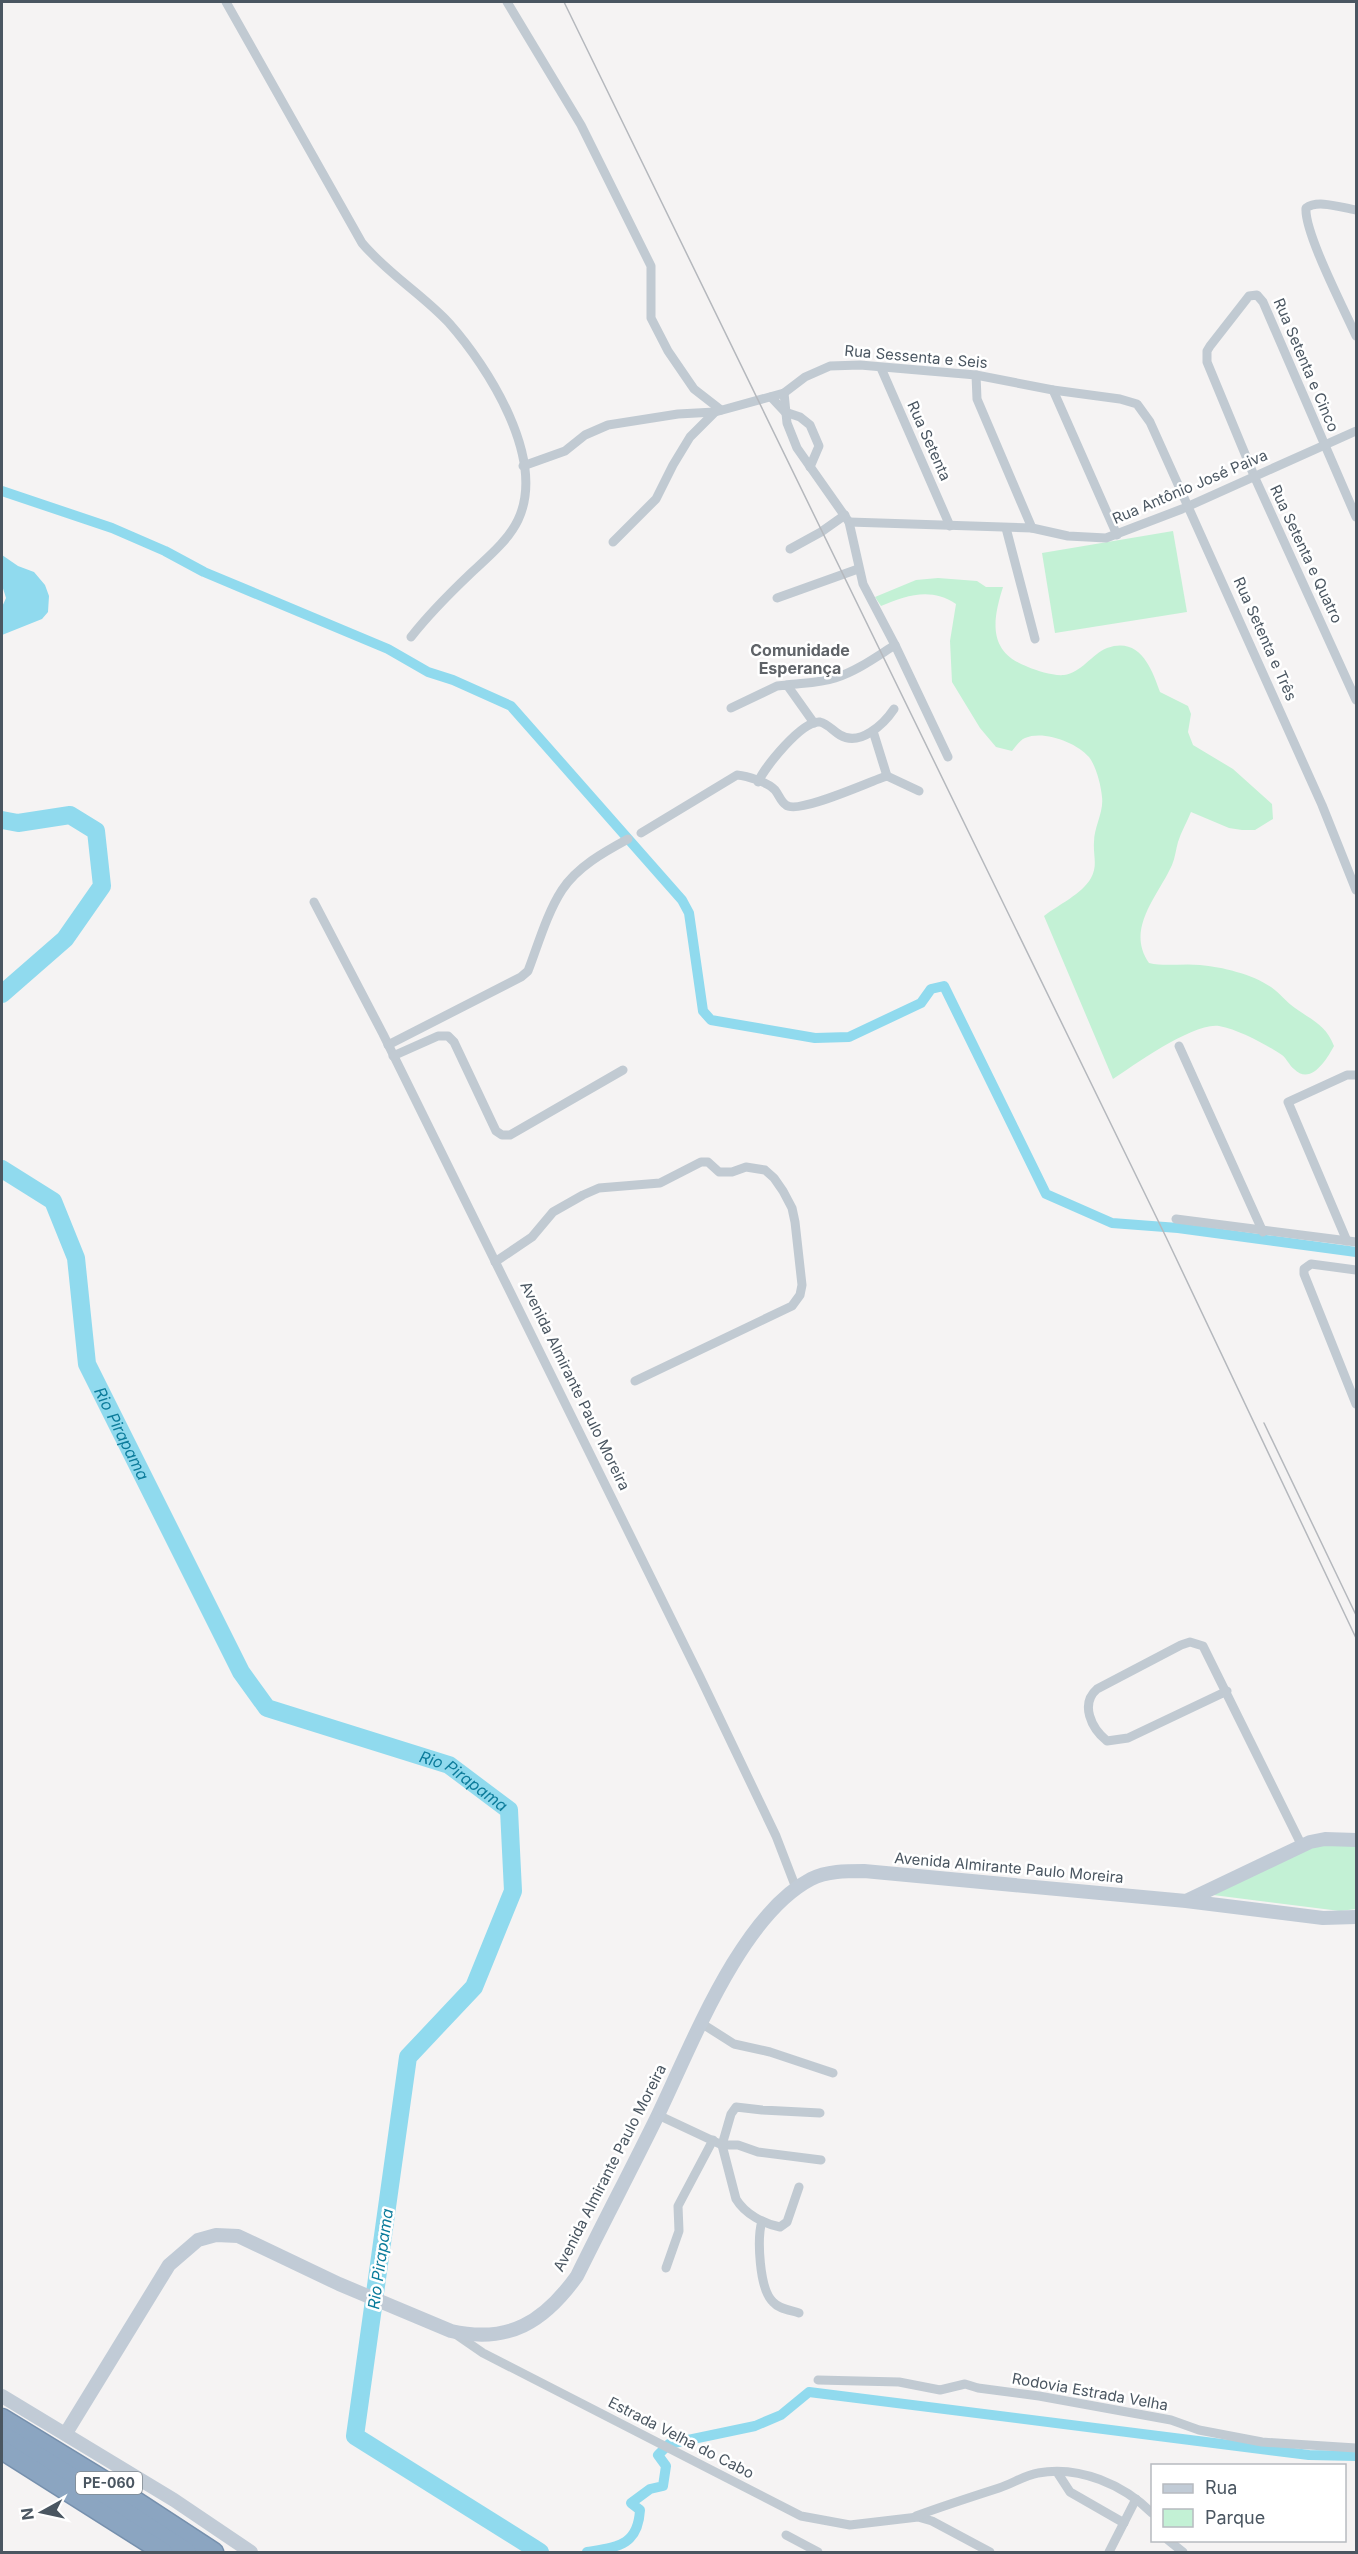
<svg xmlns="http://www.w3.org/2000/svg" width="1358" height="2554" viewBox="0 0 1358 2554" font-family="Inter,sans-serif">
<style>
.green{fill:#c3f1d5}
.water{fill:#90daee}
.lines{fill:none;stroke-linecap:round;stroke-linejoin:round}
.canal{stroke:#90daee;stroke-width:10}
.river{stroke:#90daee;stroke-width:18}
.highway-casing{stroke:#7690ad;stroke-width:21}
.street{stroke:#c1cad2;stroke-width:9}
.secondary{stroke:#c1cbd6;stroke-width:14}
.highway{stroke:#8ba5c1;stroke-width:18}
.tram{stroke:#b5b8bd;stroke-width:1.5}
.labels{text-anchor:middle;stroke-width:5;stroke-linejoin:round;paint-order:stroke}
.shield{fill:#fff;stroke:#808990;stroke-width:1.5}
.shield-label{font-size:14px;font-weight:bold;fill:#4a5661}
.street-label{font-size:15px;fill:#4a5661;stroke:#fff}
.neighbourhood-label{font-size:16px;font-weight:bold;fill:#5f6368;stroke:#fff}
.water-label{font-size:16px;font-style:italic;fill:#0c7c9b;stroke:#fff}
</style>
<rect width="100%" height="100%" fill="#f5f3f3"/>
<g class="green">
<path d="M1173,531L1187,612L1055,633L1042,553Z"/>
<path d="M938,578L977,581L986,587H1003C992,622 988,652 1028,667C1038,671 1053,676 1064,675C1081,673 1092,654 1107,648C1140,636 1152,669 1160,692L1188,706L1191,714L1188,732L1193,745L1233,769L1272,804L1273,819L1255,830H1242L1229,828L1191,812C1187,822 1181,832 1178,842C1176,849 1175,858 1172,865C1158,896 1125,929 1149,963C1166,967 1182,963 1200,965C1222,967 1252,974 1271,987C1280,993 1286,1002 1295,1008C1313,1021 1326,1025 1334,1046C1327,1059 1311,1086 1294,1069C1289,1065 1287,1059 1282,1055C1265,1044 1240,1030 1219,1026C1194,1022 1134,1065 1113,1079L1044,916C1058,905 1082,894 1091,878C1098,865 1093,856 1094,842C1094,827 1104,812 1102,797C1101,785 1096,766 1089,757C1076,742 1043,730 1025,738C1020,740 1016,746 1012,751L996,747L980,728L952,682L950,641L956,604C931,587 907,595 881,606L875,597L916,580Z"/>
<path d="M1356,1842V1909L1340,1911L1213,1895L1303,1847Z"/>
</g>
<path class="water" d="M2,555L18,566L34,572L45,585L49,596L48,612L42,619L2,635V607L6,598L2,585Z"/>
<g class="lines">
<g class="canal">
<path d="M2,491L112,528L165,551L204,572L388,649L428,672L453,680L511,706L682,900L689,913L703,1011L711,1020L815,1038L849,1037L921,1003L931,989L944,986L1046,1194L1112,1223L1178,1228L1356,1252"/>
<path d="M587,2552C617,2547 638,2546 640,2510L631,2503L650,2489L663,2486L666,2466L658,2455L669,2444L755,2426L781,2415L809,2392L1309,2455L1356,2456"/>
</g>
<g class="river">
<path d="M2,820L18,823L70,815L96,831L102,886L65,939L2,994"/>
<path id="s1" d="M2,1169L53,1201L76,1258L87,1364L241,1672L267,1708L449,1765L509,1810L513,1891L474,1987L408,2057L355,2436L540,2552"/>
</g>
<g class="highway-casing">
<g id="highway">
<path d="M2,2418L110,2484L214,2552"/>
<path d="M2,2435L61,2470L187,2552"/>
<path d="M2,2450L163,2552"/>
</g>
</g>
<g class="street">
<path d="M226,2L362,243C388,274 422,294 449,323C488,367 547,459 518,520C508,541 487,558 470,574C449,594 429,614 411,637"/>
<path d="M507,2L581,125L651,266V318L668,351L694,389L721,410"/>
<path d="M1356,210C1342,208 1318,199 1306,208C1304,232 1344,309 1356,336"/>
<path d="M881,368L950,526"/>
<path d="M976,375L977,399L1032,528"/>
<path d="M1053,390L1117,535"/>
<path d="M784,393L787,423L797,448L849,522L863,584L895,645L948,757"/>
<path d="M771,397L785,412L800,417L810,425L819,446L810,467"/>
<path d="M523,466L565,451L585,435L608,425L678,414L715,412"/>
<path d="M1356,517L1263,302L1257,295L1249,296L1210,346L1207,351V362L1255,478L1356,700"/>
<path d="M849,522L1032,528L1068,536L1106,538L1182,509L1356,431"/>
<path d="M1006,528L1035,639"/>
<path d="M613,542L656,499L673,465L690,437L715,412L784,393L805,377L830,366L860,365L976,375L1053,390L1120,399L1137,404L1150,422L1322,805L1356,890"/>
<path d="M790,549L821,532L845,515"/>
<path d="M777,598L858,569"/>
<path d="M787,685C803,683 820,683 835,678C857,671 876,657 895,645"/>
<path d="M731,708L777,686L787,685L814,723"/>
<path d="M873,731L887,776"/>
<path d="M758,782C765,767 802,720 820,722C828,724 833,731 840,735C860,747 884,724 894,709"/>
<path d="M641,833L737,775C747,776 768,782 775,790C779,795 781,802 786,805C798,815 870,781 887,776L919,791"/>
<path d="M314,902L383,1034L700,1677L776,1836L796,1888"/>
<path d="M388,1045L521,977L528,971C538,945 547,913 562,890C577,867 604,852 628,839"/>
<path d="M1179,1046L1263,1232"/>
<path d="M393,1056L438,1036H448L454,1042L496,1131L502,1135H510L623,1070"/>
<path d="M1176,1219L1356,1242"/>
<path d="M1347,1241L1288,1102L1347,1075H1356"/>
<path d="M495,1262L532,1237L553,1212L583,1195L599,1188L660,1183L701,1162H708L719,1172H732L746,1167L765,1170L774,1178L783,1191L792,1208L795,1222L802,1285L800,1295L792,1306L635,1381"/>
<path d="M1356,1270L1311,1264L1304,1269V1274L1356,1404"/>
<path d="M1227,1691L1128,1738L1107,1741C1091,1728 1080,1704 1097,1689L1181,1645L1190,1642L1203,1646L1302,1846"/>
<path d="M701,2023L734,2044L770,2052L833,2073"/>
<path d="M658,2115L722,2145H738L758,2152L821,2160"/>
<path d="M799,2187L787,2222L780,2227C764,2224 745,2214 736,2199L722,2145L731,2114L736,2107L762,2110L820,2113"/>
<path d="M762,2221C757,2238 759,2289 773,2302C779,2309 790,2310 799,2313"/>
<path d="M666,2268L679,2231L678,2206L713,2140"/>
<path d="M454,2333L483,2353L801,2516L850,2525L918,2517L932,2521L990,2552"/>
<path d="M818,2380L899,2382L940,2390L965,2384L978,2388L1039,2396L1171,2420L1199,2430L1262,2442L1356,2448"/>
<path d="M1057,2472L1070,2492L1124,2523"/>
<path d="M916,2516C943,2506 971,2497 999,2488C1012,2484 1025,2475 1038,2473C1079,2465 1124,2485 1152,2513"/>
<path d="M786,2535L818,2552"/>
<path d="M1168,2540L1183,2552"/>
<path d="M1109,2552L1136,2499"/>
</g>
<g class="secondary">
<path d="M1188,1900L1310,1842L1325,1839L1356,1840"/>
<path d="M2,2396L174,2500L251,2552"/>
<path d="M66,2433L169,2265L198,2240L216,2235L238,2236L339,2284L451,2331C509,2344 544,2322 577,2276C603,2223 631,2170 657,2117C691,2047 740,1916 811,1879C827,1871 846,1871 864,1871L1186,1901L1323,1918L1356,1917"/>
</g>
<use href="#highway" class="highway"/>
<g class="tram">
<path d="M564,2L1166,1237L1356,1638"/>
<path d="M1264,1423L1356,1615"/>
</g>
</g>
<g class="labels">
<rect class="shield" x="76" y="2472" width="66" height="22" rx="4.5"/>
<g class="shield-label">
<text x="109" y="2488">PE-060</text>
</g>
<g class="street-label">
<text transform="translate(916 357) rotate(5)" y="5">Rua Sessenta e Seis</text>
<text transform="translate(1306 365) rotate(67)" y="5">Rua Setenta e Cinco</text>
<text transform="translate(929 441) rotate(66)" y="5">Rua Setenta</text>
<text transform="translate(1190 487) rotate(-23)" y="5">Rua Antônio José Paiva</text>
<text transform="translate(1306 554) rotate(65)" y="5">Rua Setenta e Quatro</text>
<text transform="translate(1265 639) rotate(66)" y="5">Rua Setenta e Três</text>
<text transform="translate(575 1386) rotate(64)" y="5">Avenida Almirante Paulo Moreira</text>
<text transform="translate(1009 1868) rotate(5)" y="5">Avenida Almirante Paulo Moreira</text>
<text transform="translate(610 2168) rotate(-63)" y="5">Avenida Almirante Paulo Moreira</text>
<text transform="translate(1090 2392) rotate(10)" y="5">Rodovia Estrada Velha</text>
<text transform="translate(681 2438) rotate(27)" y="5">Estrada Velha do Cabo</text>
</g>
<g class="neighbourhood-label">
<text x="800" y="656">Comunidade<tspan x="800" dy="18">Esperança</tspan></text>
</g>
<g class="water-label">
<text dy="6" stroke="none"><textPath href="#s1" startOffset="306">Rio Pirapama</textPath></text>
<text dy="6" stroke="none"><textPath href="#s1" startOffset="828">Rio Pirapama</textPath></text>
<text transform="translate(380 2259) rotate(-82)" y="6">Rio Pirapama</text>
</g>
</g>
<rect width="1358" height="2554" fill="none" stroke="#4a5661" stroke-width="6"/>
<rect x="1151" y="2464" width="195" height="78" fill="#ffffff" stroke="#b7bbc0" stroke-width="1.5"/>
<rect x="1163" y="2484" width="30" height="9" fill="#c1cbd6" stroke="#b7bbc0" stroke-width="1.5"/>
<text x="1205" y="2494" font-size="18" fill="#4a5661">Rua</text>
<rect x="1163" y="2509" width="30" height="18" fill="#c3f1d5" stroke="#b7bbc0" stroke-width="1.5"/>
<text x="1205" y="2524" font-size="18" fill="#4a5661">Parque</text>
<g transform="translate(42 2512) rotate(262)" stroke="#ffffff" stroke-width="4.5" paint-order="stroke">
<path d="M0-4.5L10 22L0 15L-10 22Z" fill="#4a5661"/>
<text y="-9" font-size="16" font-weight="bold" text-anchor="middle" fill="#4a5661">N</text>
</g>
</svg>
